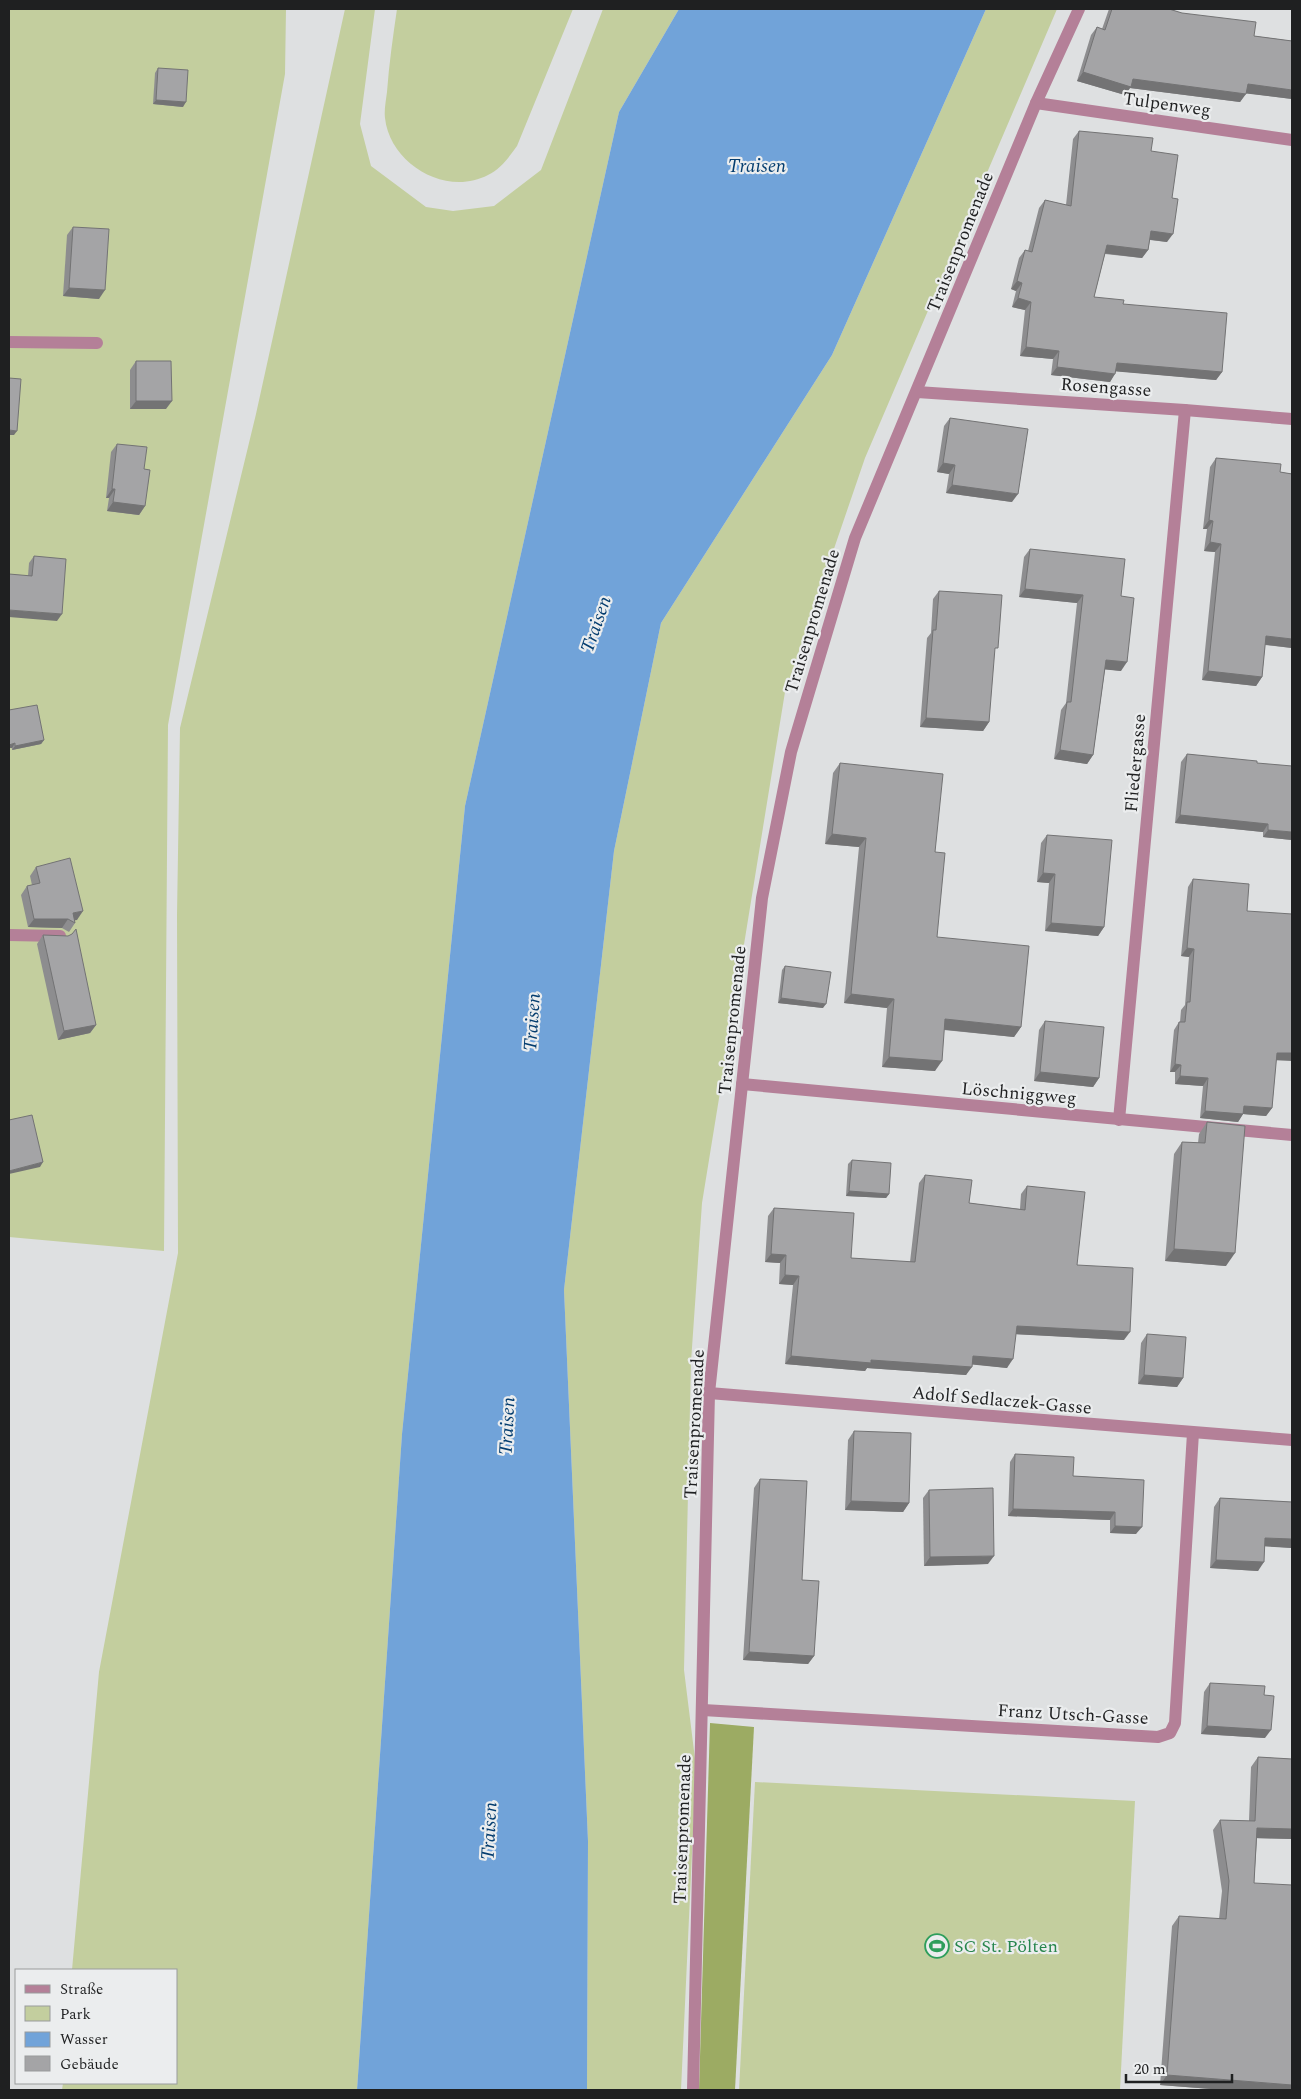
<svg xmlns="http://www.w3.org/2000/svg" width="1301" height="2099" viewBox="0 0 1301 2099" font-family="Spectral,serif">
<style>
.green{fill:#c3ce9e}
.forest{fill:#9cab63}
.water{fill:#71a3d9}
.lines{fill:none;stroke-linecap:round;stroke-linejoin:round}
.lane{stroke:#b48098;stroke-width:12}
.street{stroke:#b48098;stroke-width:12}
.wall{fill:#8d8d8f}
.shaded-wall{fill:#737374}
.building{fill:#a4a4a6;stroke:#737374}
.labels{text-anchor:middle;stroke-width:4.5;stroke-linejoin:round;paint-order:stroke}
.street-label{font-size:18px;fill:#1f2021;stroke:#ebedee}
.leisure-label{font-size:18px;fill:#27864d;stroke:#ebedee;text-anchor:start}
.water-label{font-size:19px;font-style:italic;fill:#043d6f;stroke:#ebedee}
</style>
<rect width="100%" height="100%" fill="#dee0e1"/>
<g class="green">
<path d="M9,9H286L285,74L168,725L164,1251L9,1237Z"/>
<path d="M345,9H375L360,124L371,166L426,207L453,211L494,206L541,170L603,9H679L619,112L465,806L402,1434L357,2090H62L63,2083H176V1970H72L99,1672L178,1253L177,915L180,728L256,414Z"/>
<path d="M397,9H573L517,146C509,157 501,169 488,175C446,197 390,164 385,118C384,110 386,100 387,92C389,64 393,36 397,9Z"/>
<path d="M986,9H1057L865,458L785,692L702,1203L691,1362L684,1670L696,1767L681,2090H587L588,1841L564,1290L614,851L661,623L832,355Z"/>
<path d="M755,1782L1135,1801L1120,2090H739Z"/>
</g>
<path class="forest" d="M710,1723L754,1727L735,2090H699Z"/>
<path class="water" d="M679,9H986L832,355L661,623L614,851L564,1290L588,1841L587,2090H357L402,1434L465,806L619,112Z"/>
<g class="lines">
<g class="lane">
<path d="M9,342L97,343"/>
<path d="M9,935L60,936"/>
</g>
<g class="street">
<path d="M1036,103L1292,140"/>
<path d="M917,392L1185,410L1292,419"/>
<path d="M742,1084L1292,1135"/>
<path d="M1119,1120L1185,410"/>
<path d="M709,1393L1292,1440"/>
<path d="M703,1710L1158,1737L1170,1733L1175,1723L1193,1433"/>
<path d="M693,2090L709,1393L762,898L791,752L855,538L1036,103L1079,9"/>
</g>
</g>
<g class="wall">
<path d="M1109,9H1169L1254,36L1292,41V99L1246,93L1240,102L1130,88L1125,95L1077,81L1091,35L1097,27L1102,29Z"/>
<path d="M158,68L183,107L153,104L155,73Z"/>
<path d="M1079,131L1151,151L1172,198L1167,242L1150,240L1148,250L1142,258L1105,254L1094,297L1123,304L1222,372L1216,380L1116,371L1110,382L1051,375L1053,359L1020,356L1025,310L1012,307L1016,291L1011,289L1019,258L1025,250L1028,251L1039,208L1045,200L1066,205L1073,139Z"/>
<path d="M73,227L99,299L63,296L67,235Z"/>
<path d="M136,361L166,409H130V370Z"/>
<path d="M950,418L1012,502L946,493L949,474L937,472L944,426Z"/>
<path d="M117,444L144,469L145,506L139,515L107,511L109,498H106L111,452Z"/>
<path d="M1216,458L1280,472L1292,474V648L1265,645L1262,677L1256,686L1202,680L1215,552L1204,551L1207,529H1203L1210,467Z"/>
<path d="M1030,549L1121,596V671L1105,669L1093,755L1087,764L1054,759L1061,710L1066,703L1077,603L1019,597L1024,557Z"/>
<path d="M34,556L57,621L28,576L29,563Z"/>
<path d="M939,591L989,722L983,731L920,727L927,638L931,633L933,599Z"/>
<path d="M9,710L44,740L41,744L12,750Z"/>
<path d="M1187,754L1257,763L1292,840L1263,837V832L1175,823L1181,762Z"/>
<path d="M840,763L935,852L937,937L1021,1027L1014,1037L944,1030L935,1071L882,1067L887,1008L844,1003L859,847L825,844L833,773Z"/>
<path d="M1047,835L1104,927L1098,936L1045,931L1049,883L1037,882L1041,843Z"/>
<path d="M36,867L77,920H74L75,923L69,932L62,928L28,927L21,895L27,886L32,885L30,876Z"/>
<path d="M1193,879L1247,911L1276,1060L1272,1108L1266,1116L1243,1114L1238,1122L1200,1118L1203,1086L1175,1084V1072H1170L1174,1030L1179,1022H1180L1181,1010L1185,1005L1189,957L1181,956L1188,887Z"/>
<path d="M43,935L96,1025L90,1033L58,1040L37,944Z"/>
<path d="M785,966L823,1008L778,1003L782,970Z"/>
<path d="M1045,1021L1099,1078L1093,1087L1034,1081L1039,1030Z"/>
<path d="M1207,1122L1226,1266L1165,1261L1174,1154L1182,1142L1198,1143L1199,1134Z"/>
<path d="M852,1160L889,1194L886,1198L846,1196L848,1164Z"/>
<path d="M925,1175L969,1203L1020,1209L1021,1194L1027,1186L1077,1265L1124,1340L1016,1334L1007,1368L972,1364L966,1375L867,1368L865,1371L785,1364L793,1285L779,1284L780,1263L765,1262L768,1216L774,1208L851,1258L910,1262L919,1183Z"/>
<path d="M1147,1334L1183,1378L1177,1387L1138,1384L1141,1343Z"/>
<path d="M854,1431L909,1503L903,1512L845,1510L848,1440Z"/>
<path d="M1015,1454L1073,1476L1144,1480L1136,1534L1110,1533V1520L1008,1516L1010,1462Z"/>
<path d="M760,1479L802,1580L814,1656L808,1664L743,1660L754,1488Z"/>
<path d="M929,1490L988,1564L924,1566L923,1498Z"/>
<path d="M1220,1498L1292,1502V1548L1265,1546L1258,1571L1210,1568L1214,1507Z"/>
<path d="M1210,1683L1264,1695L1265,1738L1201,1734L1204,1692Z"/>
<path d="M1258,1757L1292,1759V1839L1257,1838L1254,1883L1292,2090H1224L1160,2085L1172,1926L1179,1916L1219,1919L1222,1891L1213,1830L1220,1820L1249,1821L1251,1767Z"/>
</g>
<g class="shaded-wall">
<path d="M1083,72L1133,79L1246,94L1240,102L1130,88L1125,95L1077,81Z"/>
<path d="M1248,84L1292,90V99L1242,93Z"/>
<path d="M156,100L186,102L183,107L153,104Z"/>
<path d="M1151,231L1173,234L1167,242L1145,239Z"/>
<path d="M1107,245L1148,250L1142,258L1102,253Z"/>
<path d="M1017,281L1022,283L1016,291L1011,289Z"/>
<path d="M69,288L105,290L99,299L63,296Z"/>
<path d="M1018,298L1031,302L1025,310L1012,307Z"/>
<path d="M1026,347L1059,351L1053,359L1020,356Z"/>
<path d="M1117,363L1222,372L1216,380L1111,371Z"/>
<path d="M1057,367L1115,374L1110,382L1051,375Z"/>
<path d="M136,401H172L166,409H130Z"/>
<path d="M9,430L17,431L14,435H9Z"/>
<path d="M943,463L955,465L949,474L937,472Z"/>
<path d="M952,485L1018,494L1012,502L946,493Z"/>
<path d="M112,489H115L109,498H106Z"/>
<path d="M113,502L145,506L139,515L107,511Z"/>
<path d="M1209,520L1213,521L1207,529H1203Z"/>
<path d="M1210,542L1221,544L1215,552L1204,551Z"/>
<path d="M1025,589L1083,595L1077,603L1019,597Z"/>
<path d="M9,610L62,614L57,621L9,617Z"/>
<path d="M1266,636L1292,639V648L1260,644Z"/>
<path d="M1106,660L1127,662L1121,671L1100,669Z"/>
<path d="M1208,671L1262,677L1256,686L1202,680Z"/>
<path d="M926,718L989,722L983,731L920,727Z"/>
<path d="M44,740L41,744L12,750L15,746Z"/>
<path d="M15,743L12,748H9V745Z"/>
<path d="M1060,750L1093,755L1087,764L1054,759Z"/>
<path d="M1180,815L1268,824L1263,832L1175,823Z"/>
<path d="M1268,830L1292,832V840L1263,837Z"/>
<path d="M832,834L866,838L859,847L825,844Z"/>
<path d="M1043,873L1055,874L1049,883L1037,882Z"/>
<path d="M83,911L77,920L71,921L73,913Z"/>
<path d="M34,919H68L62,928L28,927Z"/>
<path d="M1051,923L1104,927L1098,936L1045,931Z"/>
<path d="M1187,948L1194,949L1189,957L1181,956Z"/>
<path d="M851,994L894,999L887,1008L844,1003Z"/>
<path d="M781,998L826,1004L823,1008L778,1003Z"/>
<path d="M945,1019L1021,1027L1014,1037L938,1029Z"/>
<path d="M96,1025L90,1033L58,1040L64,1031Z"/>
<path d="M1277,1053H1292V1061L1271,1060Z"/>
<path d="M889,1057L942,1061L935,1071L882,1067Z"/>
<path d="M1175,1064L1181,1065L1175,1072H1170Z"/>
<path d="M1040,1072L1099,1078L1093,1087L1034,1081Z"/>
<path d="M1180,1076L1208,1078L1203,1086L1175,1084Z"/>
<path d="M1244,1106L1272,1108L1266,1116L1243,1114L1238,1122L1200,1118L1205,1111Z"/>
<path d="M43,1162L40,1167L9,1174V1171Z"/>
<path d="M849,1191L889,1194L886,1198L846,1196Z"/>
<path d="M1174,1249L1235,1253L1226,1266L1165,1261Z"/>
<path d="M771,1254L786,1255L780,1263L765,1262Z"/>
<path d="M785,1275L799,1276L793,1285L779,1284Z"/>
<path d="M1017,1326L1130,1332L1124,1340L1011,1334Z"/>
<path d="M791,1356L871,1360L972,1367L966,1375L867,1368L865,1371L785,1364Z"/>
<path d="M973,1356L1013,1359L1007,1368L967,1364Z"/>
<path d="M1144,1375L1183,1378L1177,1387L1138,1384Z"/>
<path d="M851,1501L909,1503L903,1512L845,1510Z"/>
<path d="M1013,1509L1115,1512L1110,1520L1008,1516Z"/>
<path d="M1115,1526L1142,1527L1136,1534L1110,1533Z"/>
<path d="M1265,1538L1292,1539V1548L1259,1546Z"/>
<path d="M994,1556L988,1564L924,1566L930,1557Z"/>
<path d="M1216,1560L1264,1562L1258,1571L1210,1568Z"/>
<path d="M749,1652L814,1656L808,1664L743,1660Z"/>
<path d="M1207,1726L1271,1730L1265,1738L1201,1734Z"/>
<path d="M1257,1828L1292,1829V1839L1250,1838Z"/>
<path d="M1167,2075L1292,2085V2090H1224L1160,2085Z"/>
</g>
<g class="building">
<path d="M1112,9H1169L1182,13L1256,22L1254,36L1292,41V90L1248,84L1246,94L1133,79L1131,87L1083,72L1097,27L1105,30Z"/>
<path d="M158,68L188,70L186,102L156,100Z"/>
<path d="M1079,131L1153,138L1151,151L1178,155L1172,198L1178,199L1173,234L1151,231L1148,250L1107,245L1094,297L1124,300L1123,304L1227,313L1222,372L1117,363L1115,374L1057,367L1059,351L1026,347L1031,302L1018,298L1022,283L1017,281L1025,250L1032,252L1045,200L1071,206Z"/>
<path d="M73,227L109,229L105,290L69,288Z"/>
<path d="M136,361H171L172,401H136Z"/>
<path d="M9,378L21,379L17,431L9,430Z"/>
<path d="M950,418L1028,429L1018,494L952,485L955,465L943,463Z"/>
<path d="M117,444L147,447L144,469L150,470L145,506L113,502L115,489H112Z"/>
<path d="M1216,458L1281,464L1280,472L1292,474V639L1266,636L1262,677L1208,671L1221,544L1210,542L1213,521L1209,520Z"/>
<path d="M1030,549L1125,559L1121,596L1134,598L1127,662L1106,660L1093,755L1060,750L1067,702H1071L1083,595L1025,589Z"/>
<path d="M34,556L66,559L62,614L9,610V574L32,576Z"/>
<path d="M939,591L1002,595L998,648H995L989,722L926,718L933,630H936Z"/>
<path d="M37,705L44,740L15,746V743L9,745V710Z"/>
<path d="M1187,754L1257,761V763L1292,766V832L1268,830V824L1180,815Z"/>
<path d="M840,763L943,774L935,852L945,853L937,937L1029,946L1021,1027L945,1019L942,1061L889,1057L894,999L851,994L866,838L832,834Z"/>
<path d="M1047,835L1112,840L1104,927L1051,923L1055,874L1043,873Z"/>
<path d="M70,858L83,911L73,913L75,923L68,919H34L27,886L40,883L36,867Z"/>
<path d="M1193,879L1249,884L1247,911L1292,914V1053H1277L1272,1108L1244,1106L1243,1114L1205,1111L1208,1078L1180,1076L1181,1065L1175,1064L1179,1022H1185L1187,1002H1190L1194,949L1187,948Z"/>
<path d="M76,929L96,1025L64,1031L43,935L68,936L72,934Z"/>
<path d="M785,966L831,972L826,1004L781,998Z"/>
<path d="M1045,1021L1104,1027L1099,1078L1040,1072Z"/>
<path d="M32,1115L43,1162L9,1171V1120Z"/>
<path d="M1207,1122L1245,1126L1235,1253L1174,1249L1182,1142L1205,1143Z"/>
<path d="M852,1160L891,1163L889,1194L849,1191Z"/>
<path d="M925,1175L972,1180L969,1203L1025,1210L1027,1186L1085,1192L1077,1265L1133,1268L1130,1332L1017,1326L1013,1359L973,1356L972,1367L871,1360V1363L791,1356L799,1276L785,1275L786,1255L771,1254L774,1208L854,1213L851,1258L915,1262Z"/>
<path d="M1147,1334L1186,1337L1183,1378L1144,1375Z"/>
<path d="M854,1431L911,1433L909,1503L851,1501Z"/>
<path d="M1015,1454L1074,1457L1073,1476L1144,1480L1142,1527L1115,1526V1512L1013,1509Z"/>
<path d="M760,1479L807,1481L802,1580L819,1581L814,1656L749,1652Z"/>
<path d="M993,1488L994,1556L930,1557L929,1490Z"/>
<path d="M1220,1498L1292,1502V1539L1265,1538L1264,1562L1216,1560Z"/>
<path d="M1210,1683L1265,1686L1264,1695L1274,1696L1271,1730L1207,1726Z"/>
<path d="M1258,1757L1292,1759V1829L1257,1828L1254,1883L1292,1885V2085L1167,2075L1179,1916L1226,1919L1229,1881L1220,1820L1255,1821Z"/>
</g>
<defs>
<g id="stadium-ring" transform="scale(1.25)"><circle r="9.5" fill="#ebedee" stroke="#2e9e5b" stroke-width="1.5"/><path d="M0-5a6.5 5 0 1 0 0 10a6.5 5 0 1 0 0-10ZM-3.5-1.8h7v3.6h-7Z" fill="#2e9e5b"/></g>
</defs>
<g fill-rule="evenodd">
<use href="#stadium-ring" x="937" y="1946"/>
</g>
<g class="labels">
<g class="street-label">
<text transform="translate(1167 104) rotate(8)" y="6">Tulpenweg</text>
<text transform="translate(960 242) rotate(-68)" y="6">Traisenpromenade</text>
<text transform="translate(1106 387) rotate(4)" y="6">Rosengasse</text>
<text transform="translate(812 621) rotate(-73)" y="6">Traisenpromenade</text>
<text transform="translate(1135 763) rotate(-85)" y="6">Fliedergasse</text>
<text transform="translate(732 1020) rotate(-84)" y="6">Traisenpromenade</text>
<text transform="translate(1019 1093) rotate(5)" y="6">Löschniggweg</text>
<text transform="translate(1002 1400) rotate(5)" y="6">Adolf Sedlaczek-Gasse</text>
<text transform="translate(694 1424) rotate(-87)" y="6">Traisenpromenade</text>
<text transform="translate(1073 1714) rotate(3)" y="6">Franz Utsch-Gasse</text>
<text transform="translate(682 1829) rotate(-88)" y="6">Traisenpromenade</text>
</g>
<g class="leisure-label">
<text x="954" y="1952">SC St. Pölten</text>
</g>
<g class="water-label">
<text x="757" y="172">Traisen</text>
<text transform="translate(595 624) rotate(-71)" y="7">Traisen</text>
<text transform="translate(531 1022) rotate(-86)" y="7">Traisen</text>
<text transform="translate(506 1426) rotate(-87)" y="7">Traisen</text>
<text transform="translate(488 1831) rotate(-87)" y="7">Traisen</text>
</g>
</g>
<rect width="1301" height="2099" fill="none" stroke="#1f2021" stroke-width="20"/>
<rect x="15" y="1969" width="162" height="115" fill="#ebedee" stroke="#999b9c"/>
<rect x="25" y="1985" width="25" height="8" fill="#b48098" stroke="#999b9c"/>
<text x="60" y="1994" font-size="15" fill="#1f2021">Straße</text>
<rect x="25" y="2006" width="25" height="15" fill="#c3ce9e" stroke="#999b9c"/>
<text x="60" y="2019" font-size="15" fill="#1f2021">Park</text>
<rect x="25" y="2032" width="25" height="15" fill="#71a3d9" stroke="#999b9c"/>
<text x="60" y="2044" font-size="15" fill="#1f2021">Wasser</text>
<rect x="25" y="2056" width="25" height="15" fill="#a4a4a6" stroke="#999b9c"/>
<text x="60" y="2069" font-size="15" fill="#1f2021">Gebäude</text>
<path d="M1126 2074v8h106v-8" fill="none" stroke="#1f2021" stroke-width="2.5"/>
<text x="1134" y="2074" font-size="15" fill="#1f2021" stroke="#ebedee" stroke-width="4" paint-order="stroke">20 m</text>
</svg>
